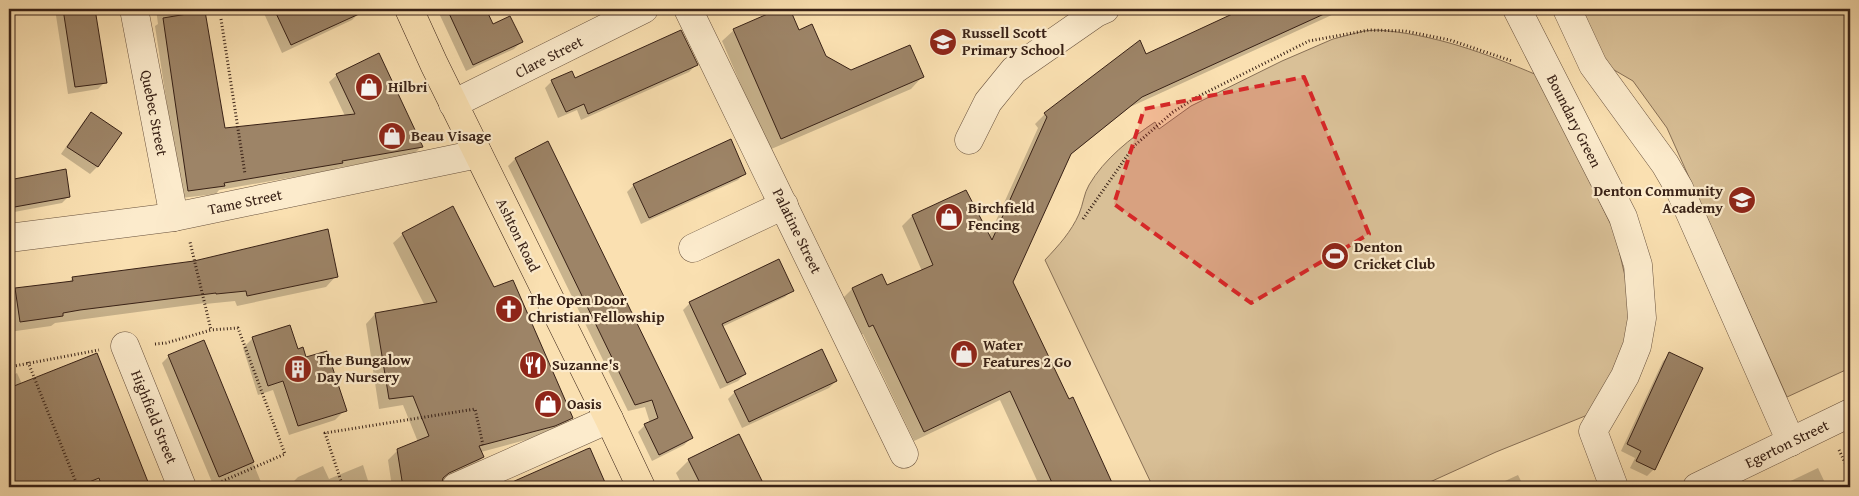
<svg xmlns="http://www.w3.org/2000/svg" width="1859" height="496" viewBox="0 0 1859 496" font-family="'Gentium Book Plus',serif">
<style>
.green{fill:#d9c097;stroke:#887056}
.shadow{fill:#0003}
.building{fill:#9d8467;stroke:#382116}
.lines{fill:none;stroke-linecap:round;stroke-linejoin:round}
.minor-casing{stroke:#68513d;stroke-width:29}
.highway-casing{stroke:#382116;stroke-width:29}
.path{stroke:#382116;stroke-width:3;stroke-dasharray:1 2.5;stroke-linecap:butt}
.minor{stroke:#fcebcc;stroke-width:28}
.highway{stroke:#fae0b1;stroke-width:28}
.marked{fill:#d62828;fill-opacity:0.2;stroke:#d62828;stroke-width:4;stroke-dasharray:10 6;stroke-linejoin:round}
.labels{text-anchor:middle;stroke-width:4.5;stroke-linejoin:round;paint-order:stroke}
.poi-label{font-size:15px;font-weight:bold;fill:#382116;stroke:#fcebcc;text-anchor:start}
.street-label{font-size:15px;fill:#382116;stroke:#fcebcc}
</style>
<rect width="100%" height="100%" fill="#fae0b1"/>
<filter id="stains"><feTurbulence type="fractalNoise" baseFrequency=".004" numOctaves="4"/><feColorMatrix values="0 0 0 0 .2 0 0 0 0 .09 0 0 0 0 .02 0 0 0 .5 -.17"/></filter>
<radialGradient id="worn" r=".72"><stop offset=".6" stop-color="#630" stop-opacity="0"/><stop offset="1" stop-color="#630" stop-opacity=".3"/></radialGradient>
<g class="green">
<path d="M1579,9H1850V368L1787,397L1667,128L1633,81L1609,67Z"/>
<path d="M1377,30C1434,34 1485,53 1537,75L1615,233L1630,298L1632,325L1595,412L1496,452L1419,487H1153L1045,260C1059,245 1071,232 1079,214C1083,205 1084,193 1089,185C1104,159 1131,138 1155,122L1159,129L1191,106L1282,61L1333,39L1364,31Z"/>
</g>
<g class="shadow">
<path d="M55,9H94L105,82L98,89L68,94Z"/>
<path d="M156,9H203L224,129L345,116L329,82L337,75L422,146L414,154L337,168L334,170L219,190L216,194L181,198L155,26L158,24Z"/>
<path d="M262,9H359L360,12L352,20L282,53Z"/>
<path d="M437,9H485L492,25L521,42L514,49L466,71Z"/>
<path d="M782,9H788L798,31L825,57L851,72L922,77L911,89L769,150L722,41L734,30Z"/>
<path d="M1241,9H1345L1130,107L1069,156L1012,282L1068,400L1072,399L1113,487H1040L1000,400L914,441L863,334L859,336L842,299L852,289L886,287L922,271L902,226L912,216L966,191L989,236L1038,128L1035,124L1045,114L1146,56L1227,18L1232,13Z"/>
<path d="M1424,9H1459L1455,13Z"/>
<path d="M696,65L689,72L581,120L577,110L558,118L545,88L552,81Z"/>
<path d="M91,114L120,134L97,167L90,174L61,154L84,121Z"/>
<path d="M515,159L691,438L684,445L652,461L638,432L645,425L650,423L645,407L628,411L508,166Z"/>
<path d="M65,171L69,196L62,203L9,213V181Z"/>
<path d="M745,173L738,180L641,224L627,192L634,185Z"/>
<path d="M403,234L494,288L572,417L562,427L544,435L481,452L483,457L473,467L441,481L440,487H392L388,460L398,450L418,442L403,405L379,409L366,324L375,314L425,306L393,243Z"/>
<path d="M336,276L326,287L237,306L235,301L205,304V303L55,323L51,326L9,332V296L16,289L69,282L73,278Z"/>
<path d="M792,290L785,297L722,327L745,374L738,381L720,389L683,310L690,303Z"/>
<path d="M253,338L297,350L345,410L335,420L289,435L273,390L258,395L243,348Z"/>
<path d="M203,342L263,487H214L162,363L169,356Z"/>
<path d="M1670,354L1654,469L1647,476L1630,468L1635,458L1621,451L1663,361Z"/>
<path d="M97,355L149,487H9V377L17,373L22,384Z"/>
<path d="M836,381L829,388L742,428L728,399L735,392Z"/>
<path d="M738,435L764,487H683L676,473L689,460Z"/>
<path d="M590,450L606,487H504Z"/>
<path d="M363,465L370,487H293L291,484L298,477L323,466L329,479Z"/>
<path d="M1818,468L1827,487H1778Z"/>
<path d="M1518,475L1524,487H1492Z"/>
<path d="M1571,482L1574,487H1560Z"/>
<path d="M865,483L867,487H856Z"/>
</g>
<g class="building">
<path d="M63,9H95L107,83L75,87Z"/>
<path d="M274,9H370L291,45Z"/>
<path d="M447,9H486L493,24L510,16L523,42L473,65Z"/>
<path d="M779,9H790L799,30L812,24L826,56L851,70L910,45L924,77L781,139L733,29Z"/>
<path d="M1243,9H1335L1142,97L1071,154L1013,282L1069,399L1073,397L1114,487H1054L1010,391L924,432L873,325L869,327L852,288L882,274L887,285L933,265L912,215L966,190L992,240L1047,117L1044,113L1140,40L1146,54Z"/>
<path d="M205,11L225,128L355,114L336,74L379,53L423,147L342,161L343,163L224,183L225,186L188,191L163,18Z"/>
<path d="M681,30L698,65L588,114L584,104L566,112L551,80L572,71L575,78Z"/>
<path d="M91,112L122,133L98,167L67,147Z"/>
<path d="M731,139L746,174L649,218L633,184Z"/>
<path d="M548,141L693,438L659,455L644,424L658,418L652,400L635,405L515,158Z"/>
<path d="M66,169L70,197L9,208V180Z"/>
<path d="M453,206L494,287L513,280L573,418L555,426L479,446L484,457L449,473L443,478L441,487H403L397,449L429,436L413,396L389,399L375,313L437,302L402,233Z"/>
<path d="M328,229L338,277L247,296L246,291L216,294V293L80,310L63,313V316L20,322L15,288L73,281L72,277L194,261Z"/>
<path d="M779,259L794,291L722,324L746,374L727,383L689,302Z"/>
<path d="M290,325L298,349L303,347L306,357L327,351L347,411L298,426L283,381L268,386L252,337Z"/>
<path d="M204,340L254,462L219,477L168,355Z"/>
<path d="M822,349L837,381L749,422L734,391Z"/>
<path d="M1669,352L1703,368L1655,470L1636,461L1641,451L1627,444Z"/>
<path d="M97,353L150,487H102L99,478L77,487H9V388Z"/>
<path d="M739,434L765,487H702L688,459Z"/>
<path d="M590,448L607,487H501L587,449Z"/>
</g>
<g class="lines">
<g class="minor-casing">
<g id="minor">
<path d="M134,9L174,217"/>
<path d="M688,9L904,454"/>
<path d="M1517,9L1623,217L1638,265L1642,318L1637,346L1625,376L1593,431L1614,487"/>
<path d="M1567,9L1593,65L1665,164L1679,188L1791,442"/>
<path d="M453,104L644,9"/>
<path d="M969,140L988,102L1014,70L1096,13L1105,9"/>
<path d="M9,238L174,217L478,154"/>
<path d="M693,248L784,205"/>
<path d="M125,346L182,487"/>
<path d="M456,487L609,419"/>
<path d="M1697,487L1850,413"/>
</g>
</g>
<g class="highway-casing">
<path id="highway" d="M409,9L434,64L609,419L641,487"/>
</g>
<g class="path">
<path d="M221,19L245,174"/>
<path d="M1083,219L1134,146L1173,112L1197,97L1309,41L1369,30L1405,31L1450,40L1512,61"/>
<path d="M155,344L166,343L211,330L190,242"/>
<path d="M28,362L78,487"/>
<path d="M9,367L99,350"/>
<path d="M1839,450L1850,473"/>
<path d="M209,487L285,454L238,328L211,330"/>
<path d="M343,487L325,433L475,409L483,445"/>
</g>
<use href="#minor" class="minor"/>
<use href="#highway" class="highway"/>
</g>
<path class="marked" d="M1304,77L1369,234L1251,303L1114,204L1144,109Z"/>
<defs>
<g id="school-disc" transform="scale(1.4375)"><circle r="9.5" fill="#8f2418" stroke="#fcebcc"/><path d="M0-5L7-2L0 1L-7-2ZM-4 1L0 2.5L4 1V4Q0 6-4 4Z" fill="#fff"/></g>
<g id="shop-disc" transform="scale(1.4375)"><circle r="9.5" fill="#8f2418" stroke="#fcebcc"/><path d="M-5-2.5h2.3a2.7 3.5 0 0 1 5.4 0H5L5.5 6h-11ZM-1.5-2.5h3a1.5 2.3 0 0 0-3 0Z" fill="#fff"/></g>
<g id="stadium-disc" transform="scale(1.4375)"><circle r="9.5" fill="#8f2418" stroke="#fcebcc"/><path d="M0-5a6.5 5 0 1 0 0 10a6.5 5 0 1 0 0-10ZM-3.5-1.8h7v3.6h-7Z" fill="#fff"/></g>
<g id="church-disc" transform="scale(1.4375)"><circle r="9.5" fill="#8f2418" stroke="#fcebcc"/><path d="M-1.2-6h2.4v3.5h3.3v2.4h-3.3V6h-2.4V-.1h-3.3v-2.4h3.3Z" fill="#fff"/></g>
<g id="restaurant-disc" transform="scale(1.4375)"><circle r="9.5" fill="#8f2418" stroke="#fcebcc"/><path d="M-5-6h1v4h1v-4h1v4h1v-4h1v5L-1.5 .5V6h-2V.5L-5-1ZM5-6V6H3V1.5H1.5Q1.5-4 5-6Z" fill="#fff"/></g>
<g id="building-disc" transform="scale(1.4375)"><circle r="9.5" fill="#8f2418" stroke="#fcebcc"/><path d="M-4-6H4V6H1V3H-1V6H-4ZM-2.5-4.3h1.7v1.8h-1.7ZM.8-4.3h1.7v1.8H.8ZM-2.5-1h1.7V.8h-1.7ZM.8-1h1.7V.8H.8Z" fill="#fff"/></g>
</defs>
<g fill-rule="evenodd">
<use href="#school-disc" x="943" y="42"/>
<use href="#shop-disc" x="369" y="87"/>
<use href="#shop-disc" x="392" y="136"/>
<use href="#school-disc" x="1742" y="200"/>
<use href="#shop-disc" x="949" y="217"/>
<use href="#stadium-disc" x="1335" y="256"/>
<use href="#church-disc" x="509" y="309"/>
<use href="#shop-disc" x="964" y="354"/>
<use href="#restaurant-disc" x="533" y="365"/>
<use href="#building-disc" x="298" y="369"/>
<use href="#shop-disc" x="548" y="404"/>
</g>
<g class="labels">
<g class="poi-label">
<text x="962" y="38">Russell Scott<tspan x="962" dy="17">Primary School</tspan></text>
<text x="388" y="92">Hilbri</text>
<text x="411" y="141">Beau Visage</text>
<text x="1723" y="196" text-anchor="end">Denton Community<tspan x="1723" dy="17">Academy</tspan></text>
<text x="968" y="213">Birchfield<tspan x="968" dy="17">Fencing</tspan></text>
<text x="1354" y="252">Denton<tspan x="1354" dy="17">Cricket Club</tspan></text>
<text x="528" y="305">The Open Door<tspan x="528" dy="17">Christian Fellowship</tspan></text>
<text x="983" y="350">Water<tspan x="983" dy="17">Features 2 Go</tspan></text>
<text x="317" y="365">The Bungalow<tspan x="317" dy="17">Day Nursery</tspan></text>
<text x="552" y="370">Suzanne's</text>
<text x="567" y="409">Oasis</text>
</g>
<g class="street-label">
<text transform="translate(549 57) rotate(-27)" y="5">Clare Street</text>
<text transform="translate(154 113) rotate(79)" y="5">Quebec Street</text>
<text transform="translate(1574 121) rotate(63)" y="5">Boundary Green</text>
<text transform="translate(245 202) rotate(-12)" y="5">Tame Street</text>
<text transform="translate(797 231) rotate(64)" y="5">Palatine Street</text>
<text transform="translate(518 235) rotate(64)" y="5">Ashton Road</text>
<text transform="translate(154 417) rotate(68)" y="5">Highfield Street</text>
<text transform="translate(1787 444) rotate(-26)" y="5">Egerton Street</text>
</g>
</g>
<rect width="1859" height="496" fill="none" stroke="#fae0b1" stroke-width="30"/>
<rect x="10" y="10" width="1839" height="476" fill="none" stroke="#382116" stroke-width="2.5"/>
<rect x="15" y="15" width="1829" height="466" fill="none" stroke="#382116"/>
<rect width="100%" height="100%" filter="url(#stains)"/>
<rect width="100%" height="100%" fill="url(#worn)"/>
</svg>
